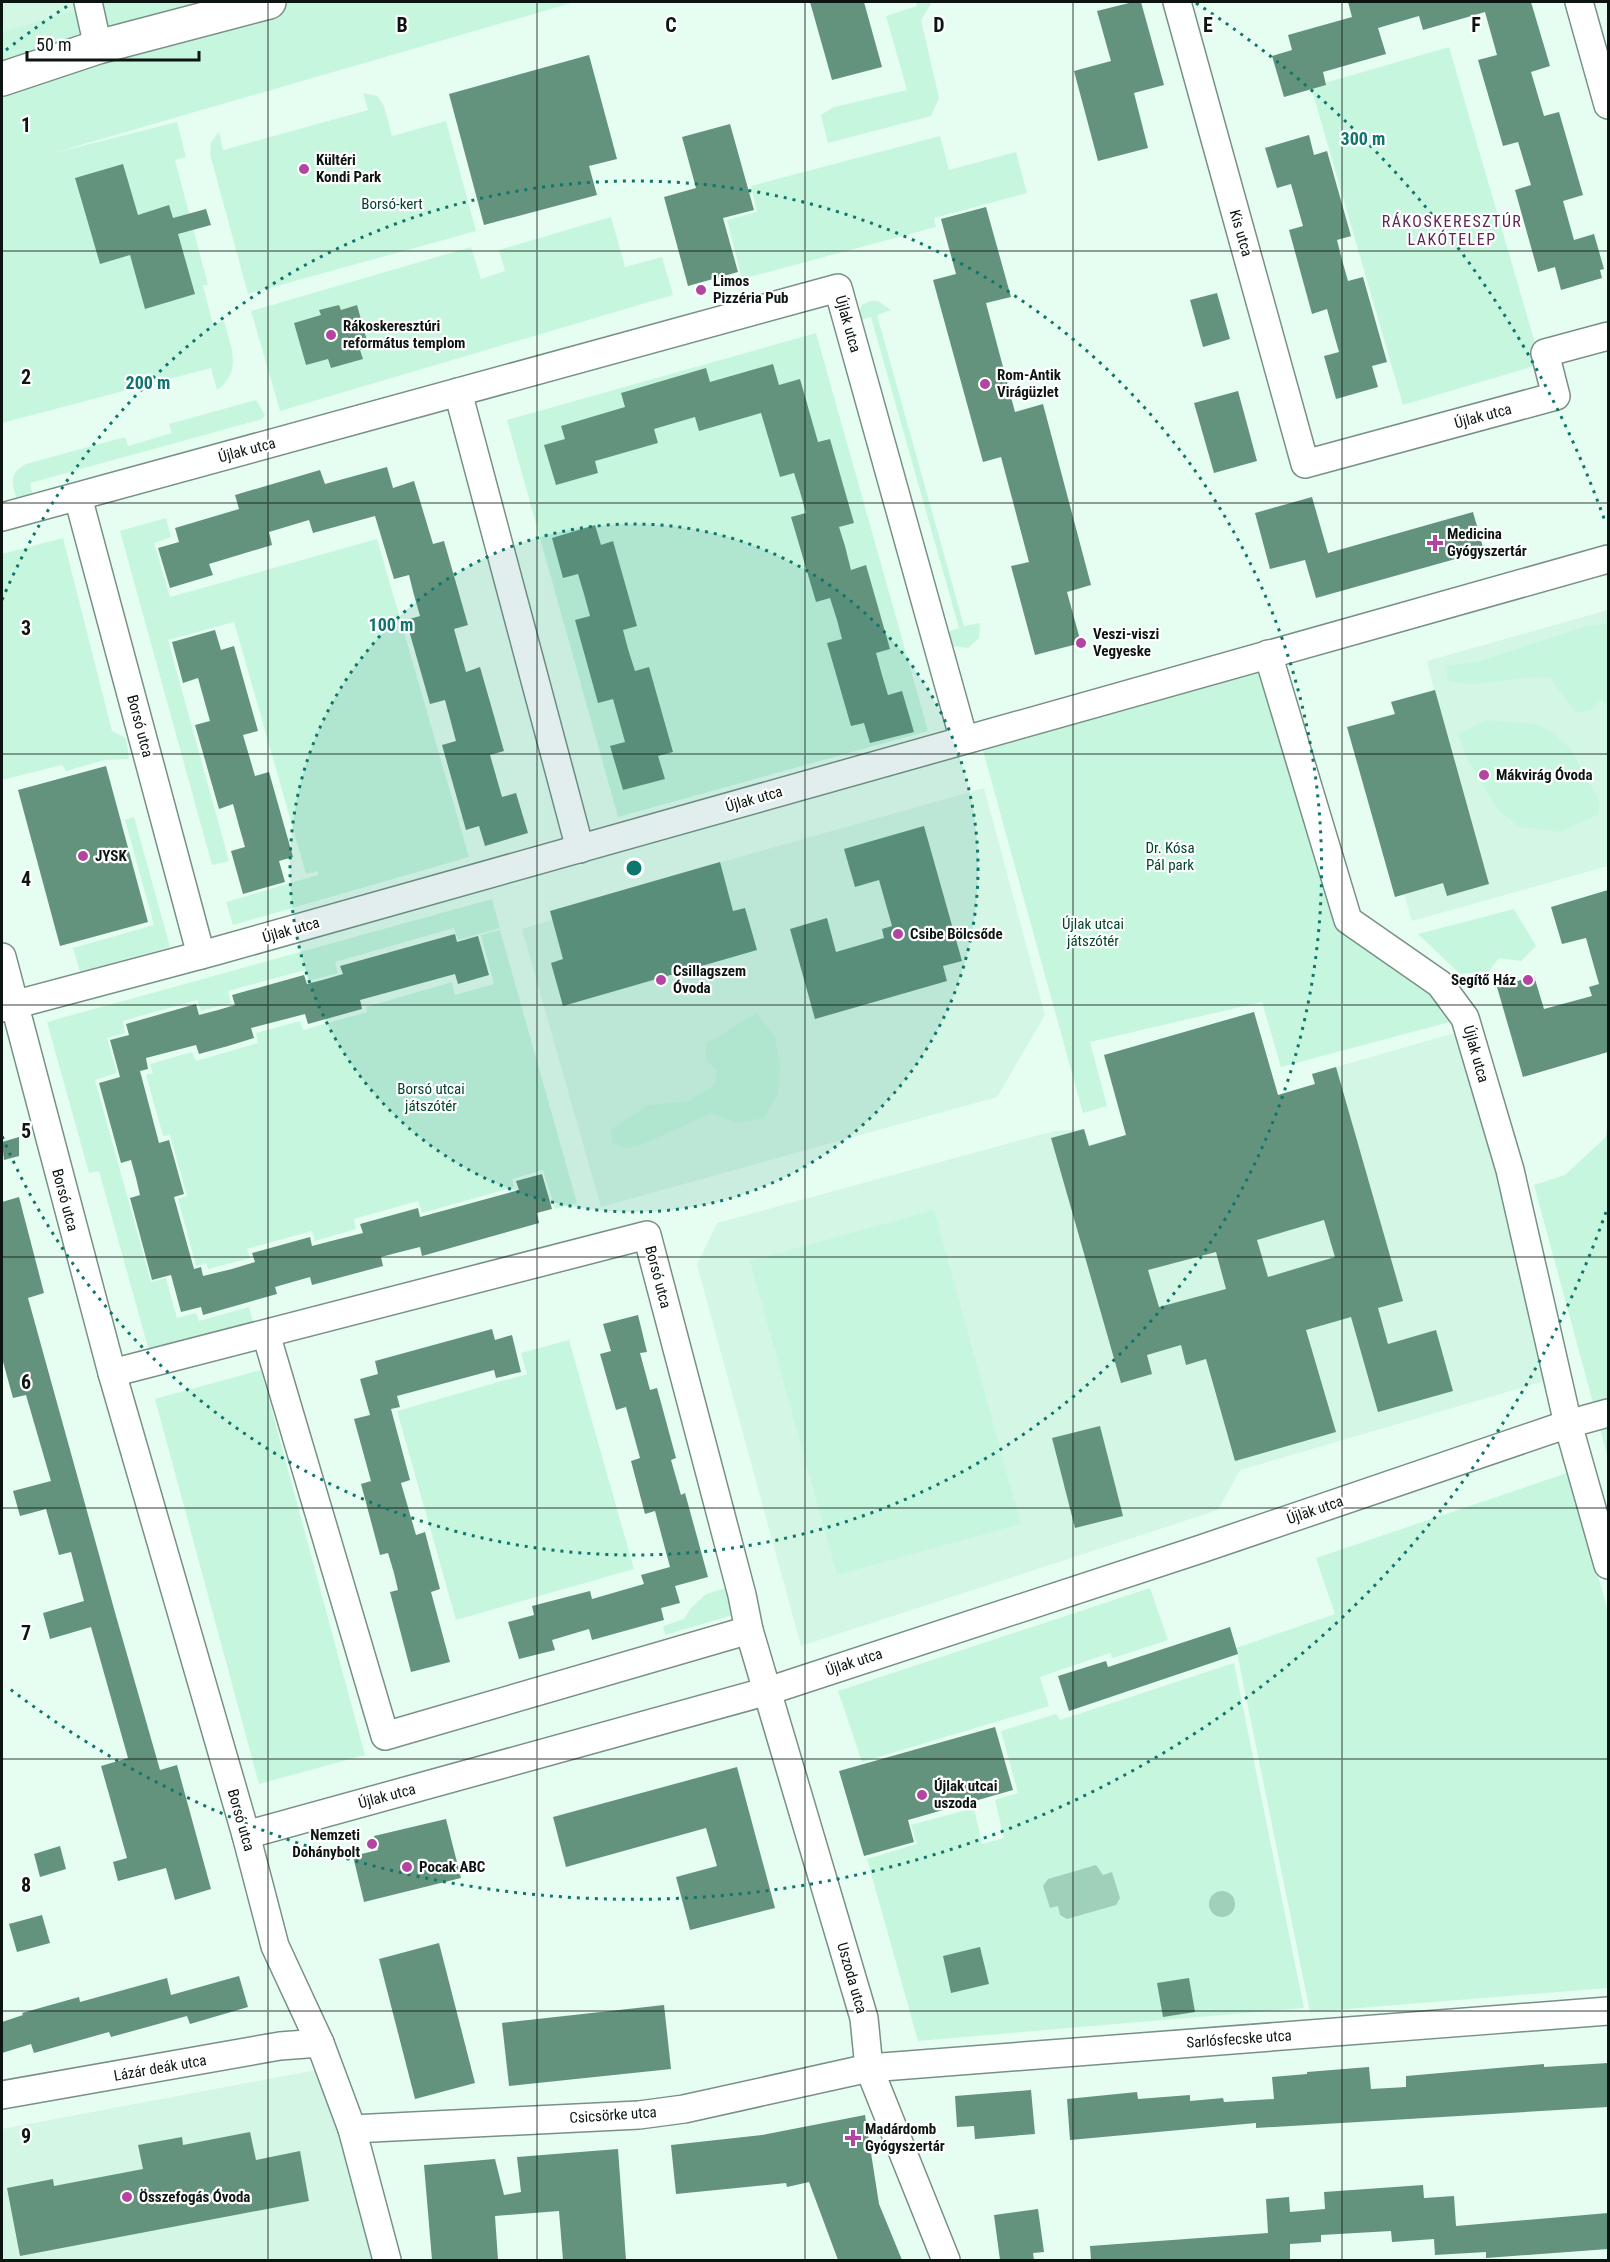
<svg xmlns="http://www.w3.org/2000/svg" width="1610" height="2262" viewBox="0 0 1610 2262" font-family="'Roboto Condensed',sans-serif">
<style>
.built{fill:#d4f6e5}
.green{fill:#c7f6df}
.water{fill:#9fd0b9}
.building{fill:#64937d;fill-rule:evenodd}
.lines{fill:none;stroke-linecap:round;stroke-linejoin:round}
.minor-casing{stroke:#799085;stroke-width:30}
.primary-casing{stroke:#799085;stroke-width:36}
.minor{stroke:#fff;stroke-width:27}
.primary{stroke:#fff;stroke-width:33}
.grid{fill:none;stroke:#0c1511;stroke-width:1.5;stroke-opacity:0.55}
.ring{fill:none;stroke:#0f766e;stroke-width:3;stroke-dasharray:3 6}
.poi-dot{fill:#b344a1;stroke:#fff;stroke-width:2}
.labels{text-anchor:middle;stroke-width:4.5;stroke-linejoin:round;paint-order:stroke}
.poi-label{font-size:15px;font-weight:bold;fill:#0c1511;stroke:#fff;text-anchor:start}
.park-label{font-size:15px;fill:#00442e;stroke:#fff}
.street-label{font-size:15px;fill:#0c1511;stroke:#fff}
.neighbourhood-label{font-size:16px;letter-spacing:1.5px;fill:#5e2754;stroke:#fff}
.grid-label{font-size:20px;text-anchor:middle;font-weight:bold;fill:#0c1511;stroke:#fff;stroke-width:4.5;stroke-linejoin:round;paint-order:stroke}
.centre{fill:#0f766e;stroke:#fff;stroke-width:3}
.ring-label{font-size:18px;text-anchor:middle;font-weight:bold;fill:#0f766e;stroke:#fff;stroke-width:4.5;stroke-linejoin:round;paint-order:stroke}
</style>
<rect width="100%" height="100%" fill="#e5fef1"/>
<g class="built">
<path d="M2,2H101L2,32Z"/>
<path d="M1608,610V866L1412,921L1404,894L1395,897L1382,851L1387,850L1380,822L1374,824L1347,727L1394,714L1391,702L1434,690L1427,661Z"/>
<path d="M984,788L1045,1015L997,1097L601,1207L522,929L552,920L550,911L596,897L597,903L625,896L623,890Z"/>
<path d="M1254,1012L1278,1095L1314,1084L1312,1074L1455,1033L1555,1378L1240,1470L1218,1510L801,1646L697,1265L717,1223L1054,1131L1084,1129L1089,1145L1126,1135L1104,1055Z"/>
<path d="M316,2070L340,2133L373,2260H2V2129Z"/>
</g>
<g class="green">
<path d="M101,2H575L50,154L177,122L186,157L175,160L208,285L203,286L213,324L224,321C231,347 243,371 217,390L211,368L2,423V32Z"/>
<path d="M916,2H932L921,20L939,98L931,116L828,143L821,115L834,107L907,90L886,16L917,6Z"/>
<path d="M1449,47L1541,364L1403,405L1311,87Z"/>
<path d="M363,93L377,96L384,106L392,136L446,121L476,231L248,294L210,154L211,142L219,132L223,150L368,110Z"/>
<path d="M940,136L949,170L1016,152L1027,193L934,218L936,227L742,279L727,220L757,212L751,186Z"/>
<path d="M611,217L625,267L662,257L673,295L280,411L251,311L471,247L481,279L505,271L499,250Z"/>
<path d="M870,301H878L891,310L877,315L964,626L980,623L979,638L968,648L953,646L944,633L959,628L871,317L856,321L862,305Z"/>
<path d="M816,333L928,731L618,817L507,420Z"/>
<path d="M256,400L265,415L262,419L30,483L35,505L17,501C12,483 8,474 26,464L125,437L128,446L172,433L169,424Z"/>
<path d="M166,518L171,537L154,543L170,597L377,539L469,857L233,925L226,902L318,875V871L306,874L234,622L168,640L229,861L212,865L120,531Z"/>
<path d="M63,538L112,731L126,738L129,759L105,760L66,771L62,765L2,780V554Z"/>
<path d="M1608,624V704L1601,700L1591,710L1576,713L1550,678C1516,674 1479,691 1447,680L1446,666L1477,662L1587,626Z"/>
<path d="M1268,654L1348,920L1465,1018L1281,1067L1262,1002L1090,1042L1107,1106L1083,1113L979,736Z"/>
<path d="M1486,720L1535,724L1549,730L1571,749L1599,800V814L1560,832L1519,827L1498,810L1468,760L1458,734Z"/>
<path d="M134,817L170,947L80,972L73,948L154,925L125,820Z"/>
<path d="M492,899L500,928L458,940L454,928L335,962L338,973L308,981L305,970L228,991L231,1003L201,1011L197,1000L123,1021L125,1033L107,1038L117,1073L95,1080L151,1282L166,1278L177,1318L196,1313L199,1321L249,1307L253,1322L149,1351L99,1171L89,1173L47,1022Z"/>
<path d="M1514,909L1536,946L1521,961L1499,958L1489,971L1460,974L1418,934Z"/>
<path d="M500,930L577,1203L555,1209L543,1170L512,1179L514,1187L422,1213L418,1201L354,1219L356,1229L315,1241L312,1231L247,1249L250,1258L208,1269L206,1263L196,1266L178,1199L187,1196L170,1135L163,1136L146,1075L153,1073L150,1064L192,1052L196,1061L258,1043L256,1033L300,1021L303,1030L367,1012L366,1007L452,982L455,995L494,984L481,935Z"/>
<path d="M756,1013L774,1035L780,1064L778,1094L764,1118L738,1123L711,1113L641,1145L627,1148L613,1144L610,1130L648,1105L689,1101L714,1085L717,1071L706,1059V1044Z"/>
<path d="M1608,1126V1458L1534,1185L1565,1175L1605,1138Z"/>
<path d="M934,1210L1021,1524L837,1575L750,1261Z"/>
<path d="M569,1340L634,1569L456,1620L397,1411L527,1374L521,1353Z"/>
<path d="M261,1370L365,1755L259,1784L155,1399Z"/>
<path d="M1570,1472L1608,1612V1988L1310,2012L1236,1648L1335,1614L1316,1558Z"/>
<path d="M729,1587L736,1614L665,1635L663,1626L684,1619L691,1608L706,1594Z"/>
<path d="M1150,1588L1168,1640L1113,1658L1110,1653L1040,1677L1049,1706L862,1762L838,1691Z"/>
<path d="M1234,1663L1304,2008L918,2041L867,1859L917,1844L911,1825L974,1808L982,1844L1004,1838L995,1800L1018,1793L1001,1731L1056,1714L1060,1720Z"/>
</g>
<g class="water">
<path d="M1096,1865L1103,1875L1112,1872L1120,1898L1116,1905L1067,1919L1060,1915L1058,1906L1050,1908L1043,1886L1048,1879Z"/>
<circle cx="1222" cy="1904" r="13"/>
</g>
<g class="building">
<path d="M810,2H864L882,67L832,80Z"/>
<path d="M1133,2H1141L1164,85L1134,93L1148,148L1098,161L1074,71L1111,61L1097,11Z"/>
<path d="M1348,2H1531L1550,66L1531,72L1544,116L1559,112L1583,195L1563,201L1574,240L1594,234L1604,269L1600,270L1602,278L1561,290L1555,267L1538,272L1515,190L1531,185L1525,165L1518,142L1503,146L1478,60L1497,55L1485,12L1423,30L1419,16L1378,28L1386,54L1323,72L1326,85L1284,97L1272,56L1292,50L1288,35L1352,17Z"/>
<path d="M589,55L617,159L589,166L597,195L484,225L449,94Z"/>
<path d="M730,124L754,210L723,218L738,272L688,286L664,197L696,188L682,137Z"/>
<path d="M1309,135L1314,155L1327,151L1351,236L1337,240L1342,260L1348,281L1363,277L1387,362L1372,366L1378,387L1336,399L1324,356L1339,352L1333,331L1327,309L1312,314L1289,230L1303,226L1291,184L1277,188L1265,148Z"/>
<path d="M123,164L138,215L169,205L173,218L206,209L211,225L178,234L195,294L145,309L130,255L100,264L75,178Z"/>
<path d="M986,207L1011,297L986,303L1015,412L1043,404L1091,585L1067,592L1081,643L1035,655L1011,566L1029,562L1001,457L983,462L933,280L956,274L941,219Z"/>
<path d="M1217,293L1230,339L1203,347L1190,300Z"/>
<path d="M339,305L341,310L357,305L369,348L360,350L363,359L331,368L328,359L306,365L294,323L321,315L319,310Z"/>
<path d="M773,364L779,385L800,379L818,442L830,439L854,523L839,527L845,546L851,570L866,565L890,649L876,653L882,675L888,695L902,691L914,732L870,743L864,723L851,726L827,643L842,639L837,620L830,598L816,602L791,517L806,513L800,492L794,473L780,477L761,413L699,431L695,417L654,429L658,443L595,461L598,473L556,485L544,445L565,439L561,426L625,407L621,393L706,368L710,382Z"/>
<path d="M1238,391L1257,461L1214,473L1194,403Z"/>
<path d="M387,467L393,488L414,481L433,544L444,541L468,625L454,629L466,672L480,667L504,751L490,755L502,797L516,793L528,833L485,846L479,826L466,830L442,745L456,741L445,700L430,704L406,620L420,616L414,595L409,575L394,579L375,516L313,533L309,520L269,532L272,545L209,564L213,575L170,588L158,548L179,542L175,528L239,509L235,495L320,470L325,484Z"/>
<path d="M1312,497L1328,553L1473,512L1484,551L1316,598L1305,560L1270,569L1255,513Z"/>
<path d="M595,525L601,545L613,541L637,626L623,630L628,649L635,671L649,667L673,752L658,756L665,779L623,790L610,746L625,742L613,699L598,703L575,620L590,616L584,594L578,574L563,578L552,538Z"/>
<path d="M215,630L221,650L234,646L258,731L243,735L255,776L269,772L293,857L279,861L285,882L243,894L231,851L245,847L239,826L233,804L219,809L195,725L210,721L198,678L183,683L172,642Z"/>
<path d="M1435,690L1489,884L1447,896L1443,883L1395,897L1347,727L1395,714L1391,702Z"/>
<path d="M106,766L148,922L60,946L18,790Z"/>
<path d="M924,826L962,961L943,966L947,981L815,1019L790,929L827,918L836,952L884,938L882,929L892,926L879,880L855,887L844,849Z"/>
<path d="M720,862L733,911L745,908L757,950L563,1006L551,963L563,959L550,911Z"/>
<path d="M1608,890V1052L1523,1077L1497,987L1534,976L1544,1009L1592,996L1589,987L1599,984L1586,938L1562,944L1551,907Z"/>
<path d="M455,934L457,942L478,936L489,975L458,984L455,974L360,1000L362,1009L308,1024L305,1014L251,1028L254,1038L228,1046L199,1054L196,1045L146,1058L148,1069L140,1071L159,1143L169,1140L184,1194L174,1197L194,1269L201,1267L203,1276L232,1269L255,1262L252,1253L310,1237L312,1246L339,1239L363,1233L360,1224L418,1208L420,1217L446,1210L519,1190L516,1181L542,1174L552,1209L537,1213L539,1223L422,1256L420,1247L400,1252L381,1257L383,1266L312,1285L310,1277L275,1287L277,1294L203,1315L201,1307L181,1312L171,1275L152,1280L130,1198L140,1195L136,1178L131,1160L121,1163L99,1083L120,1077L110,1040L129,1035L126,1024L196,1004L199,1015L218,1010L235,1005L232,995L304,975L307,984L326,979L343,974L340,966Z"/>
<path d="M1254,1012L1278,1095L1315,1084L1312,1074L1336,1067L1403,1301L1378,1308L1388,1344L1436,1330L1453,1391L1378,1412L1351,1317L1306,1330L1336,1432L1235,1461L1206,1359L1186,1365L1181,1345L1147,1355L1152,1374L1121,1383L1051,1138L1084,1129L1089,1146L1126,1135L1104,1055ZM1324,1220L1335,1257L1268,1277L1257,1240ZM1216,1252L1226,1289L1159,1307L1148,1270Z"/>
<path d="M19,1137V1156L4,1160L2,1142Z"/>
<path d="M19,1197L44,1293L28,1298L116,1616L160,1770L177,1765L211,1889L175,1900L166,1868L118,1881L113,1862L127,1858L101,1766L128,1758L91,1627L50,1639L43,1613L84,1601L71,1552L59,1555L46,1509L20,1516L13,1491L51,1481L26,1395L13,1398L2,1358V1202Z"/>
<path d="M638,1315L647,1352L640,1353L650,1390L657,1388L676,1458L671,1460L681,1495L685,1493L708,1577L675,1586L680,1603L661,1608L664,1620L592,1640L589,1629L552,1640L555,1650L519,1659L508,1622L534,1615L532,1606L590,1591L592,1599L644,1584L641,1575L670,1567L655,1511L645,1514L631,1461L640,1458L626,1407L616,1410L600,1354L611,1351L603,1324Z"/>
<path d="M492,1329L495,1340L512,1335L521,1372L496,1378L494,1370L397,1396L400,1407L391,1409L410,1480L401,1483L416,1535L425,1532L440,1589L431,1592L450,1662L411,1672L390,1592L398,1590L394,1573L388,1553L380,1555L361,1484L371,1481L354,1419L370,1415L360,1379L378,1374L375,1361Z"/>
<path d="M1100,1426L1123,1516L1075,1528L1052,1438Z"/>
<path d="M1230,1627L1238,1654L1069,1711L1058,1676L1106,1661L1108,1667Z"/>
<path d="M995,1727L1013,1790L908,1820L914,1842L864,1856L839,1771Z"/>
<path d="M737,1767L775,1908L690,1930L676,1877L717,1866L706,1828L566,1867L553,1817Z"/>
<path d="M446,1819L461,1878L364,1902L353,1856L378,1850L374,1836Z"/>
<path d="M60,1846L66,1869L40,1877L34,1854Z"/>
<path d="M42,1915L50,1943L17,1952L9,1924Z"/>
<path d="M439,1943L475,2083L415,2099L379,1959Z"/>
<path d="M980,1947L989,1984L951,1993L943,1956Z"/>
<path d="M239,1976L248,2007L190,2024L187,2016L111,2037L109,2032L34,2053L31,2044L2,2053V2022L23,2015L22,2013L79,1997L80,2002L167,1978L171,1995Z"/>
<path d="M1189,1978L1195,2012L1163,2017L1157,1983Z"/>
<path d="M664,2005L671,2069L509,2086L502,2023Z"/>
<path d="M1608,2063V2107L1256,2128V2123L1070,2140L1067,2099L1137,2092L1138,2099L1190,2095V2101L1223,2098L1224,2102L1274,2099L1272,2077L1307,2074V2072L1369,2067L1371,2089L1406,2087V2076L1544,2064V2067Z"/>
<path d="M1031,2090L1035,2134L975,2139L974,2126L957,2127L955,2096Z"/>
<path d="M865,2115L879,2204L902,2260H838L809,2182L787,2187L786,2183L676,2194L671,2145L762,2135Z"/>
<path d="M250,2132L256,2160L300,2151L309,2201L20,2256L7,2188L53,2179L54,2186L143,2169L138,2145L182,2137L183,2145Z"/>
<path d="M618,2149L626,2260H563L559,2211L495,2216L498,2260H432L424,2165L495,2159L504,2195L521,2192L517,2157Z"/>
<path d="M1423,2185L1424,2198L1454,2196L1456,2226L1608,2213V2249L1486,2258V2252L1435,2255L1434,2239L1392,2242L1391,2231L1321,2235V2242L1290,2244V2260H1091L1090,2246L1268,2233L1266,2199L1289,2197L1290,2212L1325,2209L1324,2192Z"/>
<path d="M1038,2209L1044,2252L1033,2253L1034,2260H1000L994,2215Z"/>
</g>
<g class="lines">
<g class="minor-casing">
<g id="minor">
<path d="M88,2L98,47"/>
<path d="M1177,2L1305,464L1556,396L1545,353L1608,336"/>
<path d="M1579,2L1608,105"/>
<path d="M458,392L580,849"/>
<path d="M78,497L201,955"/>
<path d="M2,517L838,288L964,740"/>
<path d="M1268,654L1348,920L1440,984L1465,1018L1510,1170L1568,1424L1608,1565"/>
<path d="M2,957L112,1373L246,1835L275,1946L320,2043L352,2129L387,2260"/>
<path d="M2,1008L216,951L1608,559"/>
<path d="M266,1334L385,1736L749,1630"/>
<path d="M112,1373L647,1235L742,1595L749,1630L864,2018L869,2068L946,2260"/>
<path d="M246,1835L768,1691L1201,1549L1568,1424L1608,1413"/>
<path d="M2,2095L280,2046L320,2043"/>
<path d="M352,2129L639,2115L684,2109L869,2068L1608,2011"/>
</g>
</g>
<g class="primary-casing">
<path id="primary" d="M2,79L98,47L269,2"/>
</g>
<use href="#minor" class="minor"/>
<use href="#primary" class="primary"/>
</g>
<path class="grid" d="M268,2V2260M537,2V2260M805,2V2260M1073,2V2260M1342,2V2260M2,251H1608M2,503H1608M2,754H1608M2,1005H1608M2,1257H1608M2,1508H1608M2,1759H1608M2,2011H1608"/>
<circle cx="634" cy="868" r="344" fill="#0f766e" fill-opacity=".12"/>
<g class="ring">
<circle cx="634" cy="868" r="344"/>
<path d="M2 600A687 687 0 1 1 2 1136"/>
<path d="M1606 1212A1031 1031 0 0 1 6 1686M6 50A1031 1031 0 0 1 72 3M1196 3A1031 1031 0 0 1 1606 524"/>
</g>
<g class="poi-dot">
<circle cx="304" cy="169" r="6"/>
<circle cx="701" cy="290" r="6"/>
<circle cx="331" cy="335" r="6"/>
<circle cx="985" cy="384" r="6"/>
<path d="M1432 534h6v6h6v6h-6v6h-6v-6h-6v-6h6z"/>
<circle cx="1081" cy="643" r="6"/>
<circle cx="1484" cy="775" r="6"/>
<circle cx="83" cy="856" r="6"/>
<circle cx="898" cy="934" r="6"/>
<circle cx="661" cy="980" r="6"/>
<circle cx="1528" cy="980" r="6"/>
<circle cx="922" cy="1795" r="6"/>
<circle cx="372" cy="1844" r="6"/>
<circle cx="407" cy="1867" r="6"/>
<path d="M850 2129h6v6h6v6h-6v6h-6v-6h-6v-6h6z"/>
<circle cx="127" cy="2197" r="6"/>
</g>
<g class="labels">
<g class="poi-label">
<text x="316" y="165">Kültéri<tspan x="316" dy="17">Kondi Park</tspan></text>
<text x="713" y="286">Limos<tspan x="713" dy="17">Pizzéria Pub</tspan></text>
<text x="343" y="331">Rákoskeresztúri<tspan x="343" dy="17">református templom</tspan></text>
<text x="997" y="380">Rom-Antik<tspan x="997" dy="17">Virágüzlet</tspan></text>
<text x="1447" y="539">Medicina<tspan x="1447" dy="17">Gyógyszertár</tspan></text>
<text x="1093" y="639">Veszi-viszi<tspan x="1093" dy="17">Vegyeske</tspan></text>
<text x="1496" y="780">Mákvirág Óvoda</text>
<text x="95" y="861">JYSK</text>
<text x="910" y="939">Csibe Bölcsőde</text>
<text x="673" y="976">Csillagszem<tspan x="673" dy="17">Óvoda</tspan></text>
<text x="1516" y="985" text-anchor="end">Segítő Ház</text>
<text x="934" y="1791">Újlak utcai<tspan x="934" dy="17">uszoda</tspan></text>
<text x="360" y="1840" text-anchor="end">Nemzeti<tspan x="360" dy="17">Dohánybolt</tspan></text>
<text x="419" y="1872">Pocak ABC</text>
<text x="865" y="2134">Madárdomb<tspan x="865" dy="17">Gyógyszertár</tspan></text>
<text x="139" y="2202">Összefogás Óvoda</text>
</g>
<g class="park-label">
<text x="392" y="209">Borsó-kert</text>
<text x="1170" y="853">Dr. Kósa<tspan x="1170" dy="17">Pál park</tspan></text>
<text x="1093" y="929">Újlak utcai<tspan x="1093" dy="17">játszótér</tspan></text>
<text x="431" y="1094">Borsó utcai<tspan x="431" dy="17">játszótér</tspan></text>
</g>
<g class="street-label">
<text transform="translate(1241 233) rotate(74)" y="5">Kis utca</text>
<text transform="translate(848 324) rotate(74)" y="5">Újlak utca</text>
<text transform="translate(1483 416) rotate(-15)" y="5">Újlak utca</text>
<text transform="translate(247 450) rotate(-15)" y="5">Újlak utca</text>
<text transform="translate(140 726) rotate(75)" y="5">Borsó utca</text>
<text transform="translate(754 799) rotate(-16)" y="5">Újlak utca</text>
<text transform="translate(291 930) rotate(-16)" y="5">Újlak utca</text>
<text transform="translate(1476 1054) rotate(74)" y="5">Újlak utca</text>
<text transform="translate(65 1200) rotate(75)" y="5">Borsó utca</text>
<text transform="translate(658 1277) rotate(75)" y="5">Borsó utca</text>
<text transform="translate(1315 1510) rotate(-19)" y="5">Újlak utca</text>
<text transform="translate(854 1662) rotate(-18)" y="5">Újlak utca</text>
<text transform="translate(387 1796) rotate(-15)" y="5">Újlak utca</text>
<text transform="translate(241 1820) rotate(74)" y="5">Borsó utca</text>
<text transform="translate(852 1978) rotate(74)" y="5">Uszoda utca</text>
<text transform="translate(1239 2039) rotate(-4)" y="5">Sarlósfecske utca</text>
<text transform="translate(160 2068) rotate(-10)" y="5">Lázár deák utca</text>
<text transform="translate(613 2115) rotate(-4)" y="5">Csicsörke utca</text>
</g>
<g class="neighbourhood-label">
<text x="1452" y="227">RÁKOSKERESZTÚR<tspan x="1452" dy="18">LAKÓTELEP</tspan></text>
</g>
</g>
<g class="grid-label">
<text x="402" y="32">B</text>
<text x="671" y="32">C</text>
<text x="939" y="32">D</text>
<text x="1208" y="32">E</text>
<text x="1476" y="32">F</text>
<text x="26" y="132">1</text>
<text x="26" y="384">2</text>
<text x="26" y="635">3</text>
<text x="26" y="886">4</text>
<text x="26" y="1138">5</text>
<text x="26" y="1389">6</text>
<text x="26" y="1640">7</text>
<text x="26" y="1892">8</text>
<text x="26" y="2143">9</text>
</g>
<circle cx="634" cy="868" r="9" class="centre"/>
<g class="ring-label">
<text x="1363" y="145">300 m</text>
<text x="148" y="389">200 m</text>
<text x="391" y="631">100 m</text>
</g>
<rect width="1610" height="2262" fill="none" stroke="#0c1511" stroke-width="6"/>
<path d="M27 51v9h172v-9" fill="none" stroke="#0c1511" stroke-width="3"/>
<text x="36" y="51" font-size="18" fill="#0c1511" stroke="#ffffff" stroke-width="4.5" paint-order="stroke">50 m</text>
</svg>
